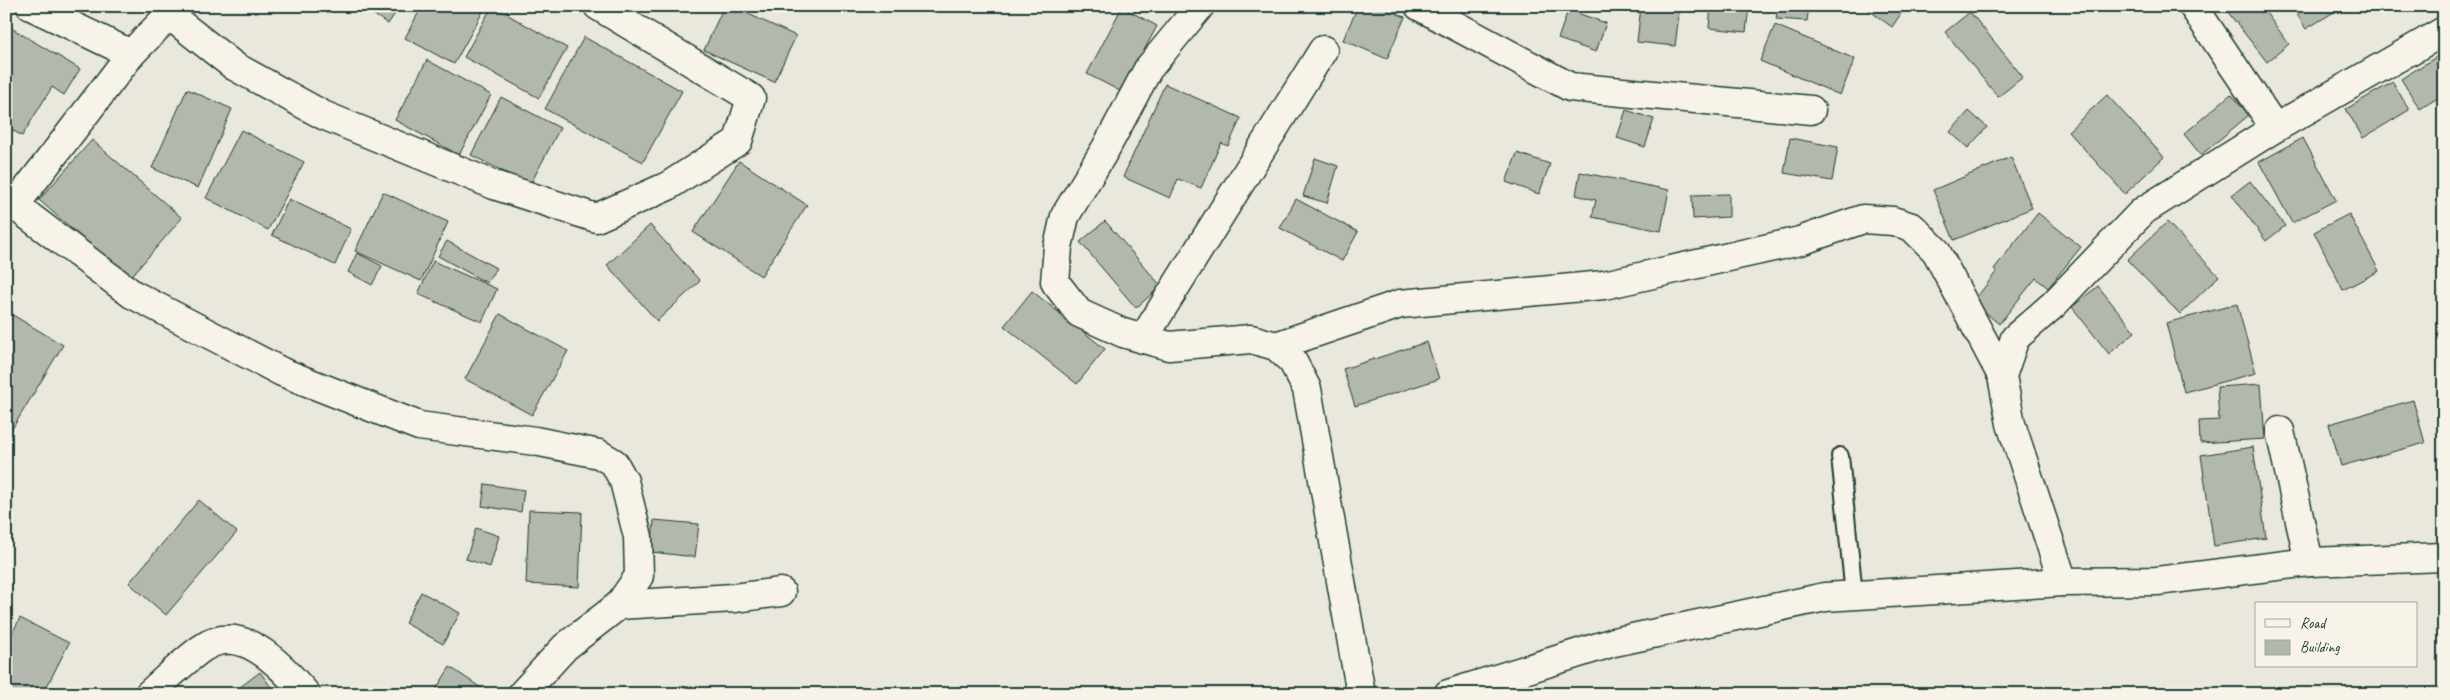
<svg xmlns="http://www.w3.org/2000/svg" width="2450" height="700" viewBox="0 0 2450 700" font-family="Caveat,sans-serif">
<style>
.building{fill:#b2b8ae;stroke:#1f3d34}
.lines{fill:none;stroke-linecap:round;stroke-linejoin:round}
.service-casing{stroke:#1f3d34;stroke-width:20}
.minor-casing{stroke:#1f3d34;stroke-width:31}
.service{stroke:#f7f3e8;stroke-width:16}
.minor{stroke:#f7f3e8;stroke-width:28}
</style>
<rect width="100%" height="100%" fill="#eae8dd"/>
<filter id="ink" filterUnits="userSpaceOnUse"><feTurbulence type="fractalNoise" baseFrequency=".02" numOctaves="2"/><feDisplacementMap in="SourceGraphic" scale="10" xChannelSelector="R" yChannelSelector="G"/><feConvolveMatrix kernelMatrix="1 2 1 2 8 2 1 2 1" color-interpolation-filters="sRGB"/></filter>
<g filter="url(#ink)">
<g class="building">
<path d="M361,6H400L388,24Z"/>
<path d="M422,6H486L454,64L405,38Z"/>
<path d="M492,6L567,48L539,98L464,57Z"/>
<path d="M724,6H731L796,36L774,82L704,50Z"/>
<path d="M1358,6H1379L1405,17L1387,59L1343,40Z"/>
<path d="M1641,6H1680L1675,46L1637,42Z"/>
<path d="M1711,6H1749L1746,32L1709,28Z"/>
<path d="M1778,6H1809L1807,21L1776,19Z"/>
<path d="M1863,6H1906L1892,27Z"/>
<path d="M2223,6H2261L2289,44L2267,62Z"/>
<path d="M2292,6H2338L2339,9L2306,29Z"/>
<path d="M1122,7L1157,26L1122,92L1087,74Z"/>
<path d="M1568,10L1606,23L1596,52L1558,39Z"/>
<path d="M1970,12L2023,77L1998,97L1945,32Z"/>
<path d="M6,25L80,69L64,95L52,87L22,136L6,126Z"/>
<path d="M1775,25L1855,59L1840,95L1760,61Z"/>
<path d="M584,37L682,91L643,162L545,109Z"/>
<path d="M2444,52V94L2420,109L2401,79Z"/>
<path d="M427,60L491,95L459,155L395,120Z"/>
<path d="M2393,82L2409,110L2363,138L2346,109Z"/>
<path d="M1165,84L1241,118L1228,146L1221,143L1201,188L1178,179L1170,198L1123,177Z"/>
<path d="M187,89L232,109L198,188L152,168Z"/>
<path d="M2231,94L2249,115L2201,155L2184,134Z"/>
<path d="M2107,95L2164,157L2125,194L2068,131Z"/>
<path d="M501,97L560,128L530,185L471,155Z"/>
<path d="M1626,110L1654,119L1645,147L1617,138Z"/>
<path d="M1969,111L1987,127L1968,148L1950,132Z"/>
<path d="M241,130L304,162L268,230L206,198Z"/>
<path d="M1790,138L1838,147L1832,181L1784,173Z"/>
<path d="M2303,138L2336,200L2292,223L2259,162Z"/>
<path d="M92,140L182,218L129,279L39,200Z"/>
<path d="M1517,153L1550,164L1539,194L1506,182Z"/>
<path d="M2011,157L2032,208L1954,240L1933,190Z"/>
<path d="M1315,158L1338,166L1327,203L1303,196Z"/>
<path d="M739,161L807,205L761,276L693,232Z"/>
<path d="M1580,172L1669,190L1661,231L1592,217L1596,200L1576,195Z"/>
<path d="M2250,181L2285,226L2266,241L2232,195Z"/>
<path d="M383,192L448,222L421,281L355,251Z"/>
<path d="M1729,194V217L1693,219L1692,195Z"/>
<path d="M289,199L351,229L335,265L272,235Z"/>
<path d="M1296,199L1358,232L1342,261L1280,228Z"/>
<path d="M2038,213L2081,247L2048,288L2036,278L1999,324L1973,302L1997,271L1994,269Z"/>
<path d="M2349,214L2379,271L2343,290L2314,232Z"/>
<path d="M1105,221L1161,286L1136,308L1080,242Z"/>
<path d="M2167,222L2219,276L2180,314L2127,260Z"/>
<path d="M650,225L700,281L657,321L607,265Z"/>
<path d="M447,241L496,268L487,283L438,256Z"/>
<path d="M357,253L382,266L372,285L348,272Z"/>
<path d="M433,261L497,289L482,322L418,294Z"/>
<path d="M2098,286L2135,332L2109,354L2072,307Z"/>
<path d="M1032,291L1105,349L1077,384L1004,326Z"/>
<path d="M2237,304L2256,373L2184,392L2166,323Z"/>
<path d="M6,311L63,345L9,434L6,433Z"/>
<path d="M500,314L568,351L532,415L465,379Z"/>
<path d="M1427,342L1439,379L1355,406L1343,369Z"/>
<path d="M2261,384L2265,439L2200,443L2199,421L2219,420L2217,387Z"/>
<path d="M2413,400L2425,443L2341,466L2329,424Z"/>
<path d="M2253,447L2266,538L2214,546L2201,455Z"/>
<path d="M485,484L524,490L521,512L482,506Z"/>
<path d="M199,500L237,532L166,615L129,583Z"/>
<path d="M529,510L582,512L579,587L526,584Z"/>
<path d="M654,520L699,524L695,557L651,552Z"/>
<path d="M476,528L499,536L490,567L466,559Z"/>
<path d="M421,592L460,613L443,644L405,623Z"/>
<path d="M20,618L69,643L43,694H6V645Z"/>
<path d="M450,667L490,694H433Z"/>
<path d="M260,672L276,694H231Z"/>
</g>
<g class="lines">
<g class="service-casing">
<path id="service" d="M1840,456L1854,595"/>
</g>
<g class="minor-casing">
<g id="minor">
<path d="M31,6L131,54L169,15L173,6"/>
<path d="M1200,6L1148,69L1106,148L1065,216L1058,247L1055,282L1079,313L1123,333L1169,346L1251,339L1276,346L1293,362L1307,389L1361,694"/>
<path d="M1419,6L1570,87L1811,110"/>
<path d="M2193,6L2275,128"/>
<path d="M169,15L234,66L323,115L494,185L596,218L668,186L738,141L751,98L598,6"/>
<path d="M6,199L132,294L282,372L419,426L535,441L599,454L614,463L624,481L638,537L639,576L619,605L565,647L522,694"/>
<path d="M15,205L131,54"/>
<path d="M1143,339L1323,50"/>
<path d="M1276,346L1400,304L1604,285L1800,241L1863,219L1893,221L1912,227L1936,251L2002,376"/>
<path d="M2280,431L2309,562"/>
<path d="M2063,582L2011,424L2002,376L2015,338L2054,304L2143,211L2275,128L2444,31"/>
<path d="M619,605L734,598L781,592"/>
<path d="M149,694C166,679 183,662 201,649C242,620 281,666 306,694"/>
<path d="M1448,694L1614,642L1825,597L2063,582L2157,581L2309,562L2444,557"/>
</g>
</g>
<use href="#service" class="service"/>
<use href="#minor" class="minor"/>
</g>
</g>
<rect width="2450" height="700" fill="none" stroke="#f7f3e8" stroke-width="25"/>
<rect x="12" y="12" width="2425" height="675" fill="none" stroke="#1f3d34" stroke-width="2" filter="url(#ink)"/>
<rect x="2255" y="602" width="162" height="65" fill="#f7f3e8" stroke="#a1aaa0"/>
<rect x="2265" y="619" width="25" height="8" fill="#f7f3e8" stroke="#a1aaa0"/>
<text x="2300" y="628" font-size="15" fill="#1f3d34">Road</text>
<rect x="2265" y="640" width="25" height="15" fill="#b2b8ae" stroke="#a1aaa0"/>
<text x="2300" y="652" font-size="15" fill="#1f3d34">Building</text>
</svg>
